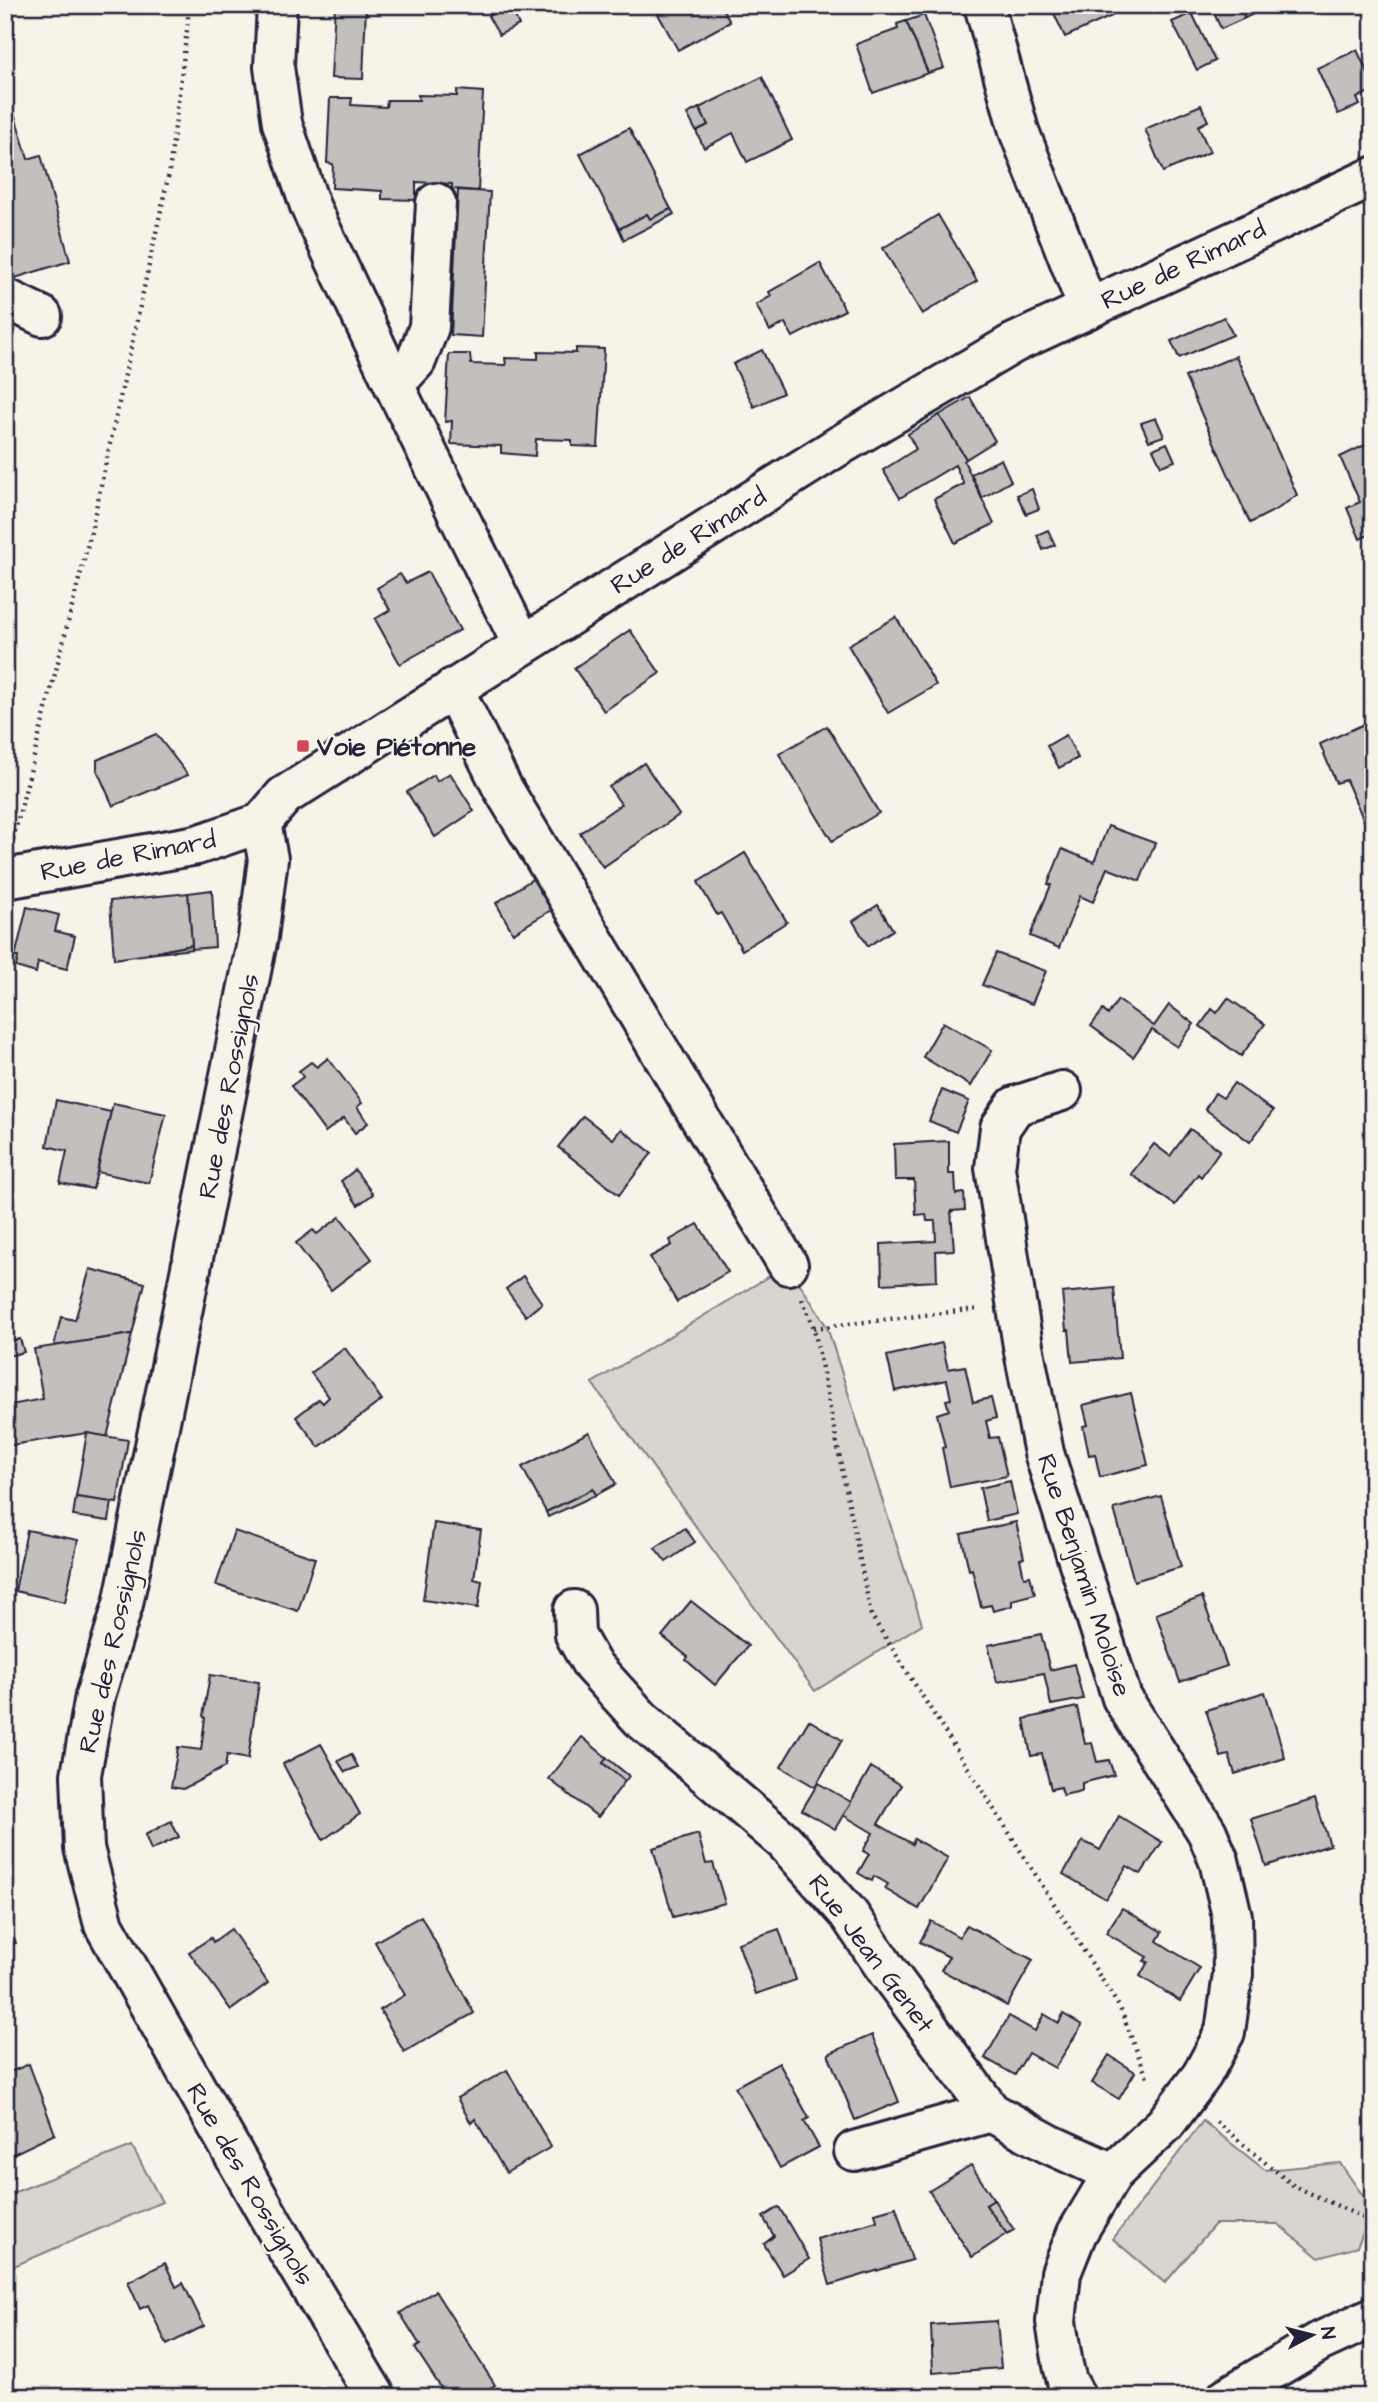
<svg xmlns="http://www.w3.org/2000/svg" width="1378" height="2402" viewBox="0 0 1378 2402" font-family="'Architects Daughter',sans-serif">
<style>
.green{fill:#d8d5cf;stroke:#7d7c85;stroke-width:2}
.building{fill:#c2bfbd;stroke:#22223b;stroke-width:2}
.lines{fill:none;stroke-linecap:round;stroke-linejoin:round}
.minor-casing{stroke:#22223b;stroke-width:44}
.path{stroke:#22223b;stroke-width:4.5;stroke-dasharray:2 5;stroke-linecap:butt}
.minor{stroke:#f7f3e8;stroke-width:38}
.poi-dot{fill:#d1495b;stroke:#f7f3e8;stroke-width:2.5}
.labels{text-anchor:middle;stroke-width:5;stroke-linejoin:round;paint-order:stroke}
.street-label{font-size:26px;fill:#22223b;stroke:#f7f3e8}
.poi-label{font-size:26px;font-weight:bold;fill:#22223b;stroke:#f7f3e8;text-anchor:start}
</style>
<rect width="100%" height="100%" fill="#f7f3e8"/>
<filter id="ink" filterUnits="userSpaceOnUse"><feTurbulence type="fractalNoise" baseFrequency=".0143" numOctaves="2"/><feDisplacementMap in="SourceGraphic" scale="14" xChannelSelector="R" yChannelSelector="G"/><feConvolveMatrix kernelMatrix="1 2 1 2 8 2 1 2 1" color-interpolation-filters="sRGB"/></filter>
<g filter="url(#ink)">
<g class="green">
<path d="M788,1265L827,1327L922,1624L815,1691L592,1383Z"/>
<path d="M1203,2121L1265,2170L1340,2163L1373,2210L1357,2247L1319,2258L1278,2224H1215L1165,2283L1113,2239Z"/>
<path d="M132,2146L162,2202L5,2270V2196Z"/>
</g>
<g class="building">
<path d="M335,5H366L363,79L331,78Z"/>
<path d="M510,5L519,25L499,35L488,16Z"/>
<path d="M653,5H721L730,22L678,50Z"/>
<path d="M1050,5H1107L1112,16L1065,37Z"/>
<path d="M1231,5H1239L1245,18L1221,29L1214,13Z"/>
<path d="M1239,5H1262L1264,9L1245,18Z"/>
<path d="M1192,13L1215,61L1197,70L1172,22Z"/>
<path d="M924,15L944,68L928,73L906,21Z"/>
<path d="M906,21L928,73L873,93L856,44L898,29L897,24Z"/>
<path d="M1357,50L1373,84V90L1357,98L1360,105L1338,114L1317,68Z"/>
<path d="M762,77L792,140L747,162L733,133L704,148L696,131L708,125L699,108Z"/>
<path d="M5,83L28,159L41,155L70,261L15,278L5,241Z"/>
<path d="M457,90L483,92L478,191L452,189V184L416,182V200L382,199V191L332,188L333,164L327,163L330,98H352L351,105L386,107L387,100H419L418,95L457,96Z"/>
<path d="M1201,105L1208,121L1198,126L1210,152L1163,172L1145,129Z"/>
<path d="M699,108L708,125L696,131L687,114Z"/>
<path d="M629,128L671,209L650,219L647,214L619,229L580,154Z"/>
<path d="M458,190L490,192L482,337L451,335Z"/>
<path d="M671,209L674,214L624,240L619,229L647,214L650,219Z"/>
<path d="M938,215L977,281L922,314L883,248Z"/>
<path d="M820,263L845,310L793,337L785,323L770,331L756,305L771,296L769,292Z"/>
<path d="M1224,317L1233,335L1179,358L1171,341Z"/>
<path d="M576,348L604,349L598,447L572,446V440L536,439L535,456L501,453V446L451,444L452,421L445,422L449,354H470L471,364L506,365L505,358L538,359V352L576,353Z"/>
<path d="M762,350L783,393L754,407L733,364Z"/>
<path d="M1236,356L1297,495L1279,508L1250,523L1185,377Z"/>
<path d="M970,397L995,441L966,459L939,415Z"/>
<path d="M939,415L966,459L964,461L994,524L955,543L934,499L964,484L955,465L900,498L883,470L916,449L908,434Z"/>
<path d="M1156,418L1164,436L1149,441L1141,423Z"/>
<path d="M1373,441V533L1360,539L1347,508L1360,502L1340,457Z"/>
<path d="M1167,443L1175,461L1161,466L1153,449Z"/>
<path d="M1001,459L1011,481L982,498L971,474Z"/>
<path d="M1032,489L1039,509L1026,514L1017,495Z"/>
<path d="M1048,530L1055,545L1043,550L1037,535Z"/>
<path d="M428,572L460,630L400,664L375,619L390,610L377,588L400,574L406,583Z"/>
<path d="M896,617L936,685L888,713L848,645Z"/>
<path d="M630,630L660,673L604,711L574,668Z"/>
<path d="M1373,720V820L1365,823L1346,780L1336,783L1320,744Z"/>
<path d="M827,726L879,813L832,841L779,754Z"/>
<path d="M156,734L188,775L113,806L97,770V760Z"/>
<path d="M1066,735L1078,758L1059,768L1047,746Z"/>
<path d="M644,763L679,815L603,867L580,833L621,804L609,787Z"/>
<path d="M450,773L474,811L435,837L407,792L434,775L437,781Z"/>
<path d="M1108,826L1155,843L1140,881L1107,868L1093,902L1080,896L1059,948L1030,936L1051,885L1048,884L1062,849L1094,862Z"/>
<path d="M745,853L787,922L742,950L721,913L717,915L698,882Z"/>
<path d="M534,878L553,909L513,933L496,903Z"/>
<path d="M212,890L215,947L192,949L188,893Z"/>
<path d="M188,893L192,945L149,954L114,959L110,901Z"/>
<path d="M878,905L893,930L868,946L853,921Z"/>
<path d="M27,907L59,915L55,931L75,936L67,969L38,962L36,973L16,967L18,957H15Z"/>
<path d="M192,945V949L149,954V953Z"/>
<path d="M996,953L1046,971L1032,1004L982,985Z"/>
<path d="M1228,998L1265,1024L1241,1056L1200,1026L1212,1009L1217,1013Z"/>
<path d="M1118,1000L1154,1026L1169,1005L1194,1024L1177,1047L1152,1030L1133,1057L1091,1026L1103,1010L1108,1015Z"/>
<path d="M943,1022L992,1050L971,1086L923,1057Z"/>
<path d="M328,1058L362,1103L357,1107L368,1123L355,1133L344,1118L325,1132L291,1086L303,1077L299,1071L311,1062L317,1067Z"/>
<path d="M1234,1083L1273,1111L1250,1142L1205,1109L1215,1093L1223,1098Z"/>
<path d="M942,1090L969,1101L956,1132L929,1121Z"/>
<path d="M56,1100L111,1112L93,1189L60,1183L67,1151L47,1146Z"/>
<path d="M113,1103L166,1114L149,1183L97,1172Z"/>
<path d="M583,1116L613,1139L621,1129L652,1153L619,1195L558,1147Z"/>
<path d="M1190,1129L1220,1150L1201,1177L1198,1174L1175,1205L1131,1174L1154,1144L1170,1156Z"/>
<path d="M949,1141V1174H955L956,1194L964,1193L965,1210L951,1211L954,1250L936,1251L937,1281L882,1284L881,1244L936,1241L935,1221H927L926,1214L916,1215L914,1180H895L894,1144Z"/>
<path d="M355,1170L373,1194L358,1205L341,1181Z"/>
<path d="M340,1217L372,1259L331,1290L296,1243L313,1230L317,1234Z"/>
<path d="M698,1224L728,1272L677,1302L650,1257L672,1245L670,1240Z"/>
<path d="M90,1269L145,1283L132,1334L54,1346L61,1317L75,1320Z"/>
<path d="M523,1276L542,1303L526,1316L506,1289Z"/>
<path d="M1114,1288L1120,1358L1072,1362L1069,1330H1066L1062,1293Z"/>
<path d="M132,1334L107,1437L87,1433L5,1446V1406L43,1399L34,1349Z"/>
<path d="M20,1339L24,1352L5,1357V1343Z"/>
<path d="M942,1343L948,1369L965,1366L973,1402L991,1398L996,1418L986,1421L990,1438L998,1437L1007,1476L950,1487L942,1448L945,1447L937,1414L949,1410L946,1400L951,1399L947,1380L895,1391L887,1356Z"/>
<path d="M345,1348L382,1400L319,1447L296,1417L319,1399L323,1403L329,1397L311,1373Z"/>
<path d="M1131,1393L1148,1465L1100,1477L1095,1454L1089,1455L1083,1426L1088,1425L1083,1405Z"/>
<path d="M589,1432L616,1484L596,1495L593,1489L546,1512L522,1467Z"/>
<path d="M87,1433L128,1440L117,1503L76,1497Z"/>
<path d="M1010,1481L1017,1514L987,1521L980,1488Z"/>
<path d="M593,1489L596,1495L548,1517L546,1512Z"/>
<path d="M1161,1496L1181,1567L1134,1581L1114,1509Z"/>
<path d="M76,1497L112,1502L109,1521L73,1516Z"/>
<path d="M1016,1522L1024,1558L1020,1559L1024,1577L1030,1576L1035,1594L1012,1600V1606L993,1611L991,1605L981,1607L972,1569L969,1570L961,1534Z"/>
<path d="M434,1523L481,1530L474,1579L482,1581L478,1608L423,1600Z"/>
<path d="M685,1528L695,1542L666,1562L655,1548Z"/>
<path d="M27,1530L78,1540L65,1602L15,1591Z"/>
<path d="M234,1531L315,1558L298,1611L216,1585Z"/>
<path d="M1202,1597L1227,1666L1180,1682L1156,1614Z"/>
<path d="M691,1601L748,1646L715,1685L686,1660L688,1657L662,1636Z"/>
<path d="M1041,1634L1050,1670L1074,1664L1083,1699L1051,1705L1044,1673L997,1682L988,1645Z"/>
<path d="M210,1675L259,1682L248,1759L227,1755L225,1767L183,1789L171,1787L178,1747L201,1750L205,1718L203,1716Z"/>
<path d="M1265,1692L1285,1758L1235,1774L1229,1755L1221,1757L1206,1710Z"/>
<path d="M1077,1707L1085,1744L1092,1743L1097,1762L1109,1760L1114,1775L1082,1783V1791L1063,1795L1061,1787L1051,1789L1042,1754L1031,1756L1024,1719Z"/>
<path d="M809,1720L842,1740L815,1787L781,1767Z"/>
<path d="M582,1737L607,1758L603,1763L625,1781L598,1817L549,1779Z"/>
<path d="M321,1744L360,1814L323,1840L283,1764Z"/>
<path d="M351,1754L358,1767L345,1772L338,1761Z"/>
<path d="M607,1758L629,1776L625,1781L603,1763Z"/>
<path d="M871,1767L901,1785L878,1824L912,1844L914,1839L948,1858L919,1909L885,1889L888,1884L874,1876L872,1881L858,1873L869,1854L863,1851L873,1833L843,1815Z"/>
<path d="M818,1783L851,1802L835,1829L802,1810Z"/>
<path d="M1315,1799L1330,1845L1266,1866L1251,1819Z"/>
<path d="M1119,1816L1162,1842L1141,1874L1127,1866L1106,1899L1063,1874L1083,1841L1100,1850Z"/>
<path d="M171,1821L179,1837L151,1850L145,1835Z"/>
<path d="M698,1834L706,1864L713,1863L725,1903L673,1917L653,1848Z"/>
<path d="M1122,1908L1162,1932L1157,1941L1200,1968L1180,2001L1140,1976L1148,1962L1144,1961L1147,1957L1106,1933Z"/>
<path d="M421,1916L474,2013L404,2052L380,2010L405,1995L375,1942Z"/>
<path d="M5,1921L8,1922L16,1943L5,1947Z"/>
<path d="M931,1921L959,1937L967,1925L1033,1960L1007,2006L941,1970L949,1957L920,1942Z"/>
<path d="M231,1929L268,1983L231,2010L189,1952L211,1938L213,1942Z"/>
<path d="M779,1929L796,1980L756,1994L738,1943Z"/>
<path d="M1044,2014L1059,2023L1063,2014L1082,2025L1055,2068L1028,2053L1015,2075L985,2058L1009,2016L1035,2031Z"/>
<path d="M872,2035L899,2102L855,2120L828,2054Z"/>
<path d="M1109,2055L1135,2072L1119,2099L1092,2083Z"/>
<path d="M779,2063L809,2118L804,2121L819,2147L780,2168L735,2087Z"/>
<path d="M29,2064L55,2134L5,2158V2074Z"/>
<path d="M507,2070L551,2147L506,2173L475,2119L471,2123L457,2098Z"/>
<path d="M971,2165L994,2200L986,2205L1007,2234L972,2257L929,2191Z"/>
<path d="M994,2200L1014,2230L1007,2234L986,2205Z"/>
<path d="M779,2207L809,2259L783,2275L764,2244L774,2236L763,2217Z"/>
<path d="M896,2207L912,2260L830,2285L817,2239L877,2221L875,2213Z"/>
<path d="M165,2263L176,2287L183,2283L204,2326L167,2345L148,2305L140,2309L128,2282Z"/>
<path d="M435,2291L495,2385L477,2397H447L415,2348L420,2345L400,2313Z"/>
<path d="M997,2321L1001,2368L933,2373L931,2325Z"/>
</g>
<g class="lines">
<g class="minor-casing">
<g id="minor">
<path d="M277,5L274,67L282,123L310,206L394,385L522,644"/>
<path d="M984,5L1019,131L1088,308"/>
<path d="M5,298L42,316"/>
<path d="M394,385L416,361L429,327L436,203"/>
<path d="M453,688L502,787L788,1265"/>
<path d="M261,823L268,859L258,937L123,1604L95,1696L81,1775L84,1848L104,1925L286,2247L376,2397"/>
<path d="M5,879L197,845L261,823L284,796L837,447L1014,343L1373,177"/>
<path d="M1062,1091L1015,1106L1000,1128L995,1168L1023,1346L1044,1453L1122,1698L1207,1832L1219,1861L1232,1916L1233,1974L1225,2032L1202,2075L1165,2124L1113,2173L1077,2233L1061,2273L1056,2322L1063,2365L1067,2381L1076,2397"/>
<path d="M574,1610L575,1635L592,1665L641,1719L784,1841L848,1913L890,1975L991,2112L1049,2144L1113,2173"/>
<path d="M854,2151L991,2112"/>
<path d="M1227,2397L1319,2342L1373,2317"/>
</g>
</g>
<g class="path">
<path d="M13,839L90,536L169,173L188,22V5"/>
<path d="M802,1299L814,1328L871,1615L1120,2008L1148,2080"/>
<path d="M814,1328L977,1309"/>
<path d="M1216,2122L1294,2186L1373,2222"/>
</g>
<use href="#minor" class="minor"/>
</g>
</g>
<rect class="poi-dot" x="296" y="739" width="14" height="14" rx="3.5"/>
<g class="labels">
<g class="street-label">
<text transform="translate(1183 264) rotate(-25)" y="9">Rue de Rimard</text>
<text transform="translate(688 540) rotate(-32)" y="9">Rue de Rimard</text>
<text transform="translate(128 855) rotate(-11)" y="9">Rue de Rimard</text>
<text transform="translate(228 1086) rotate(-79)" y="9">Rue des Rossignols</text>
<text transform="translate(1085 1575) rotate(72)" y="9">Rue Benjamin Moloise</text>
<text transform="translate(112 1641) rotate(-77)" y="9">Rue des Rossignols</text>
<text transform="translate(872 1953) rotate(53)" y="9">Rue Jean Genet</text>
<text transform="translate(251 2184) rotate(60)" y="9">Rue des Rossignols</text>
</g>
<g class="poi-label">
<text x="317" y="755">Voie Piétonne</text>
</g>
</g>
<rect width="1378" height="2402" fill="none" stroke="#f7f3e8" stroke-width="28"/>
<rect x="14" y="14" width="1350" height="2374" fill="none" stroke="#22223b" stroke-width="2.5" filter="url(#ink)"/>
<g transform="translate(1312 2335) rotate(83)" stroke="#f7f3e8" stroke-width="5" paint-order="stroke">
<path d="M0-5L12 26L0 18L-12 26Z" fill="#22223b"/>
<text y="-10" font-size="19" font-weight="bold" text-anchor="middle" fill="#22223b">N</text>
</g>
</svg>
